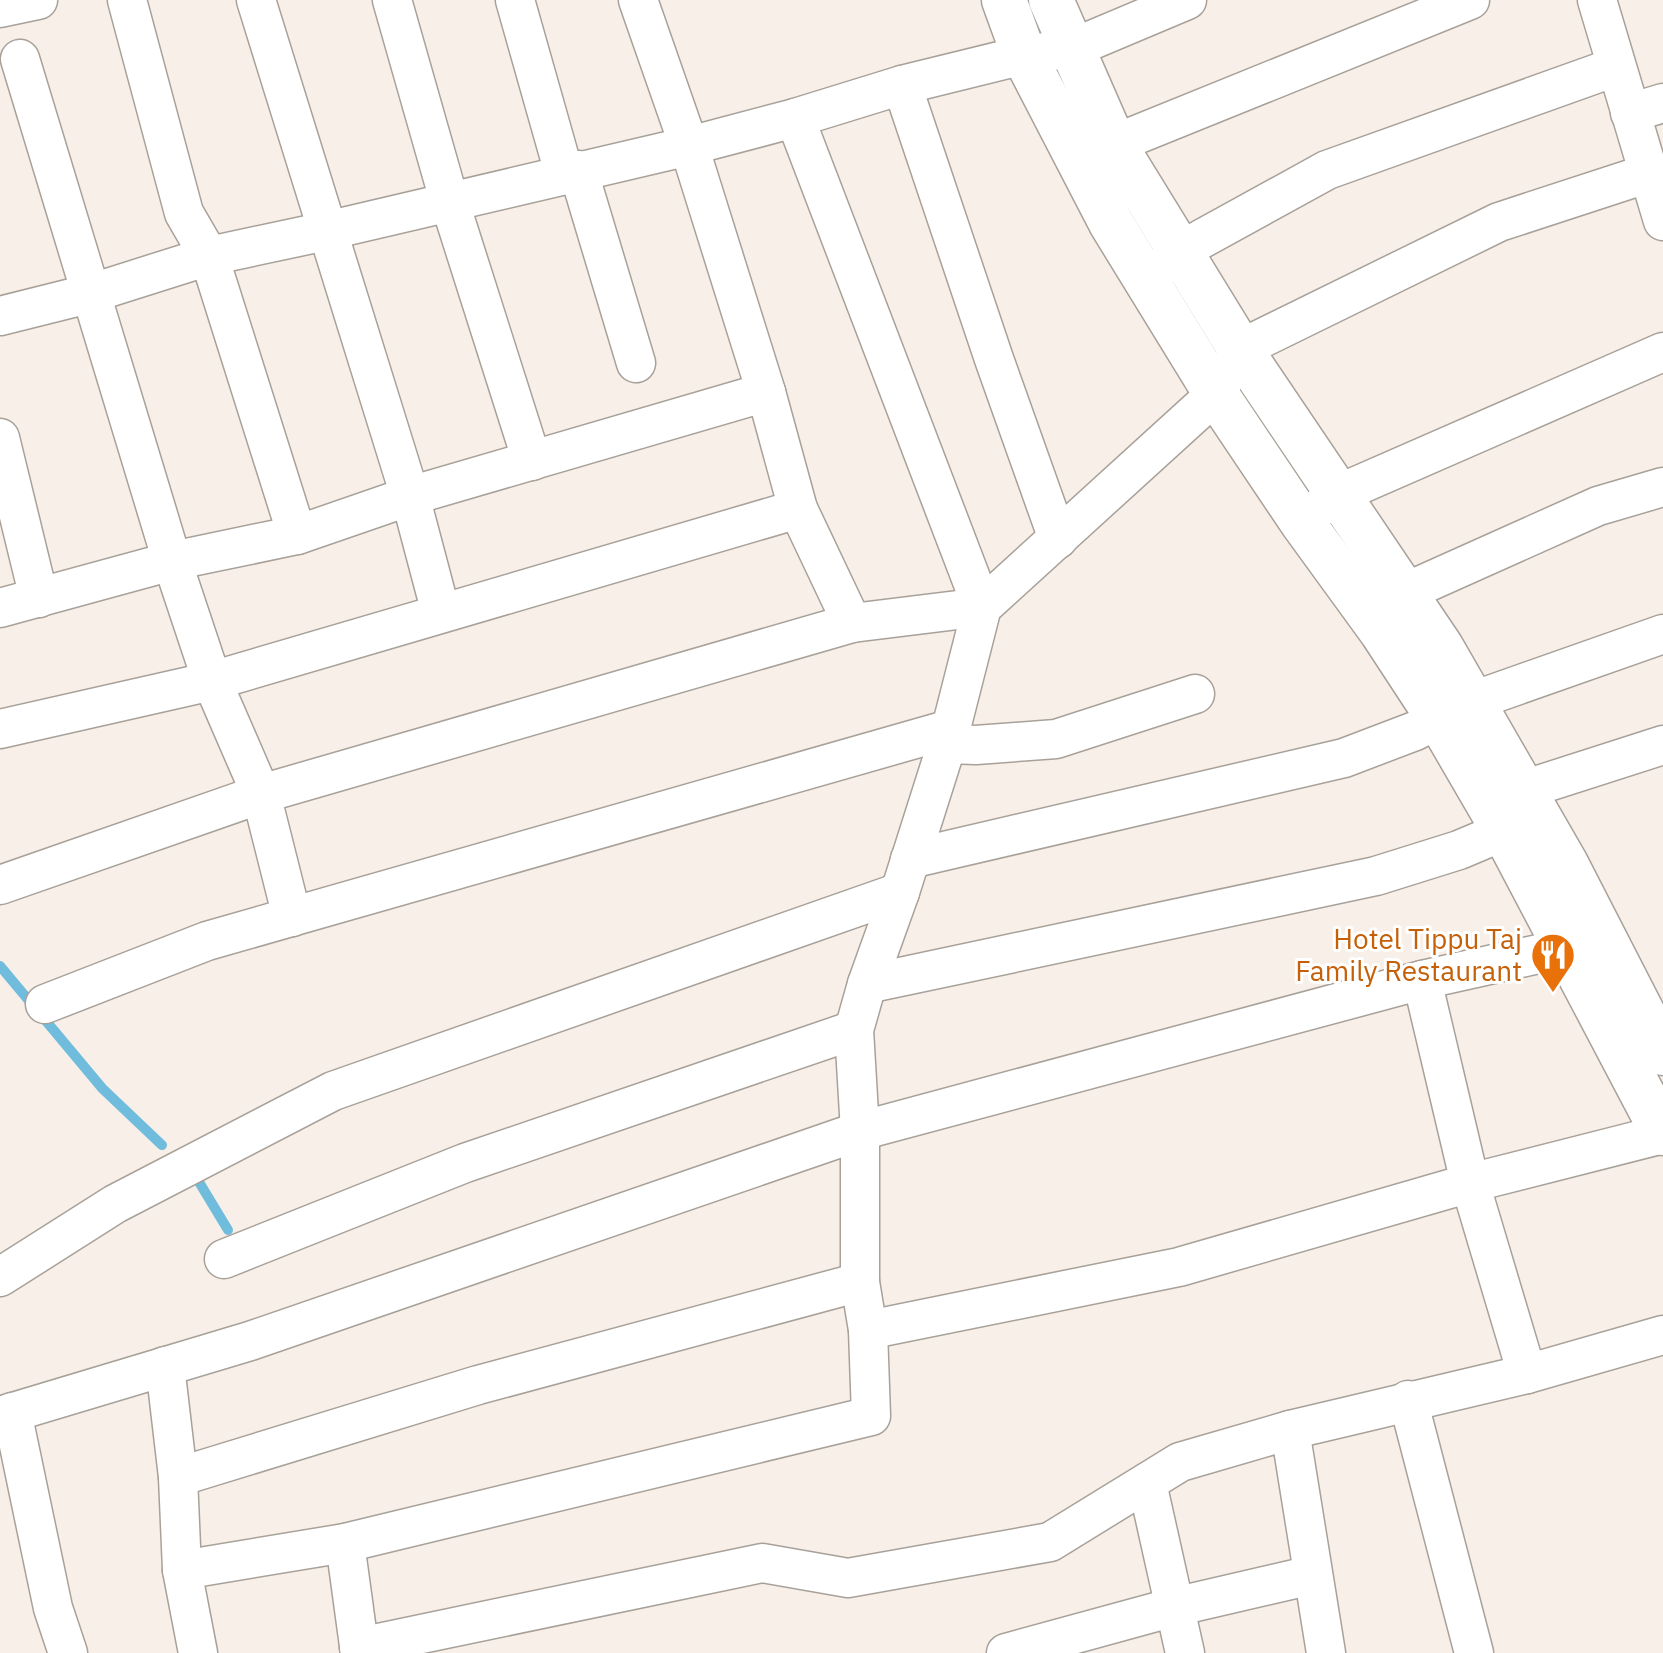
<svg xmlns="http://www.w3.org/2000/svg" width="1663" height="1653" viewBox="0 0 1663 1653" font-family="'IBM Plex Sans',sans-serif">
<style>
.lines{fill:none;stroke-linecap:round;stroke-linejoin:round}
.stream{stroke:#70bcdd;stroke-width:10}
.minor-casing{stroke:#a8a19a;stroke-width:41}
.secondary-casing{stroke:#a8a19a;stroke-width:47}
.minor{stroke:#fff;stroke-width:38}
.secondary{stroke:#fff;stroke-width:44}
.labels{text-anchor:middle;stroke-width:6;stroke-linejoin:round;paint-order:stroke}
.food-label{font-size:28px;fill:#c56008;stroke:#fff;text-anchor:end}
</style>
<rect width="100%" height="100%" fill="#f7efe8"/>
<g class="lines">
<g class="stream">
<path d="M0,966L102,1088L162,1145"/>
<path d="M196,1177L228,1230"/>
</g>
<g class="minor-casing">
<g id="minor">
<path d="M127,0L184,213L209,256L297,535"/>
<path d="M256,0L410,496L441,613"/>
<path d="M392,0L449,200L532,461"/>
<path d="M515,0L564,173"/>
<path d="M638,0L689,146L766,392L798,509L852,623"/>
<path d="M1597,0L1663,221"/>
<path d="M0,8L38,0"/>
<path d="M20,59L172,561L212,681L261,794L292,917"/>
<path d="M902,85L994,359L1058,539"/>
<path d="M1630,113L1663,103"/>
<path d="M1089,160L1114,144L1470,0"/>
<path d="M578,170L636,363"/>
<path d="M1156,272L1178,252L1327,170L1615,67"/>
<path d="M0,316L92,293L209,256L326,231L689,146L795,118L902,85L1024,55L1073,48L1187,0"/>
<path d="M0,438L39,598"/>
<path d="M1314,512L1336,495L1663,352"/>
<path d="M0,608L172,561L297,535L410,496L766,392"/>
<path d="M1390,619L1406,592L1598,506L1663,487"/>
<path d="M0,729L212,681L798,509"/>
<path d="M947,744L976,745L1056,739L1195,694"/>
<path d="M910,859L1344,758L1415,731L1470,702L1663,634"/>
<path d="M0,885L261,794L852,623L982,607L795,118"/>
<path d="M1422,980L1470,1183L1527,1374"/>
<path d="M867,984L1376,876L1459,850L1504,831L1523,790L1663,745"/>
<path d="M45,1004L207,941L950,729"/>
<path d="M224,1259L465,1163L854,1030"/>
<path d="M0,1277L115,1204L333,1091L900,892"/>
<path d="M868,1330L1179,1267L1470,1183L1663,1134"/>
<path d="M165,1366L178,1477L182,1570L198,1653"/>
<path d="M1408,1400L1474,1653"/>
<path d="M12,1412L53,1608L68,1653"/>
<path d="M0,1416L250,1341L860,1131L1422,980L1565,948L1593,935"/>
<path d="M1290,1430L1326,1653"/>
<path d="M178,1477L478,1385L860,1282"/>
<path d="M1147,1483L1185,1653"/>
<path d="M345,1543L360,1653"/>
<path d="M182,1570L345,1543L871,1416L868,1330L860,1282V1131L854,1030L867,984L900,892L947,744L982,607L1216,394L1240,349L1499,222L1649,173"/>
<path d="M359,1647L762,1563L848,1578L1050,1542L1180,1462L1290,1430L1527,1374L1663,1335"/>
<path d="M1006,1653L1174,1607L1312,1575"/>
</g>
</g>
<g class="secondary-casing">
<g id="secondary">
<path d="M1004,0L1024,55L1111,223L1216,394L1302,522L1382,632L1439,719L1504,831L1663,1133"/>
<path d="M1051,0L1114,144L1240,349L1441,647L1566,864L1663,1053"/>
</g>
</g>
<use href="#minor" class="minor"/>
<use href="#secondary" class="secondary"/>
</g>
<defs>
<g id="restaurant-pin" transform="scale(2.3)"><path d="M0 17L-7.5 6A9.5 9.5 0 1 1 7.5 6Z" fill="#e8710a" stroke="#fff"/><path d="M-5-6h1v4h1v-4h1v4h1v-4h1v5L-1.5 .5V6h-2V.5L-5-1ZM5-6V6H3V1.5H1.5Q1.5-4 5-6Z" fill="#fff"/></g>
</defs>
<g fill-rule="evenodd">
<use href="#restaurant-pin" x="1553" y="955"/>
</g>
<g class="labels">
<g class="food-label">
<text x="1522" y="949">Hotel Tippu Taj<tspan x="1522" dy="32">Family Restaurant</tspan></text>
</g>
</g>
</svg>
